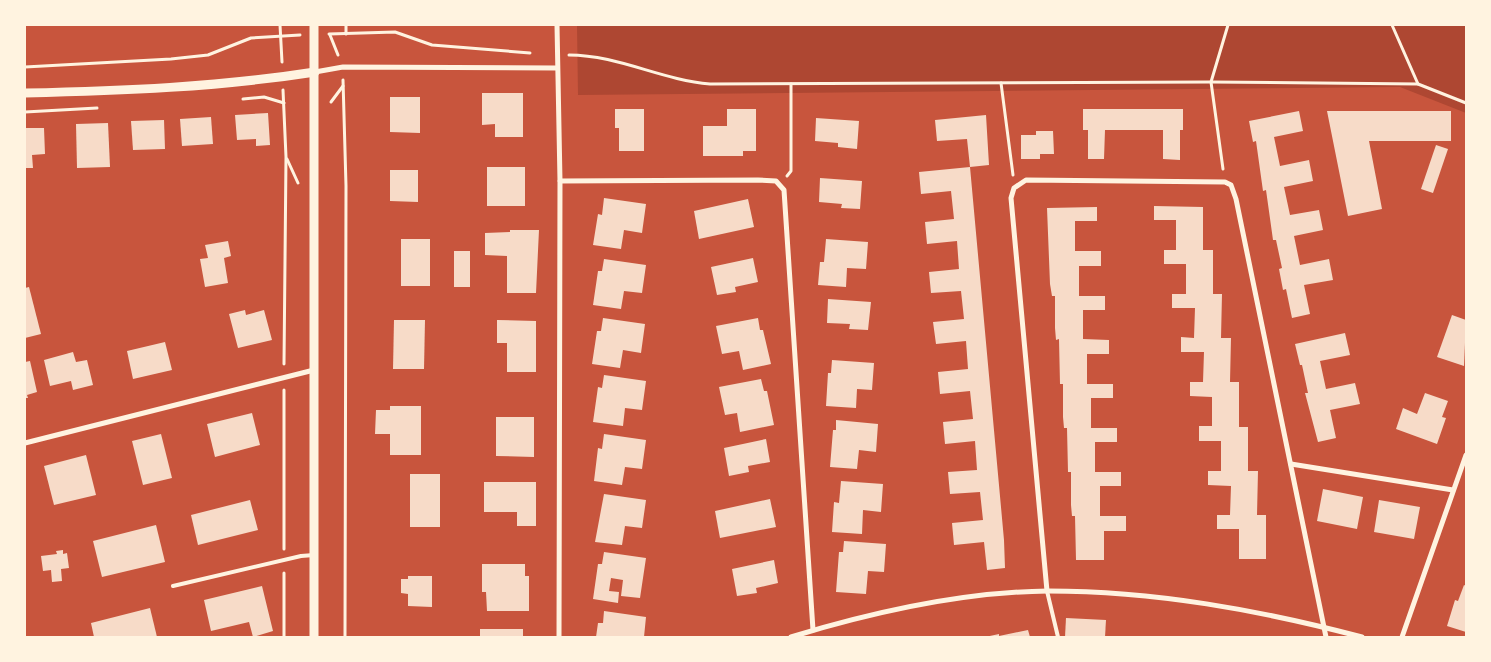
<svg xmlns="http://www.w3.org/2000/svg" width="1491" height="662" viewBox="0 0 1491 662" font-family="'Source Sans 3',sans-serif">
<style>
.green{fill:#ae4732}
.building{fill:#f7dbc8}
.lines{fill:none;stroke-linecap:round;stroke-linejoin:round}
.path{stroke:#fff3e0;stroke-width:3}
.service{stroke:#fff3e0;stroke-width:4}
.minor{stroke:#fff3e0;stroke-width:5}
.tertiary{stroke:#fff3e0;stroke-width:9}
</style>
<rect width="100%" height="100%" fill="#c8553d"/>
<path class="green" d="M577,25H1466V113L1400,87L578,95Z"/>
<g class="building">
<path d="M482,93H523V137H495V124L482,125Z"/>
<path d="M390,97H420V133L390,132Z"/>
<path d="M615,109H644V151H619V128H615Z"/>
<path d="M727,109H756V151H743V156H703V126H727Z"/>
<path d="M1083,109H1183V130H1180V160L1163,159V130H1105L1104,159H1088V130H1083Z"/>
<path d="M1299,111L1303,131L1274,137L1280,166L1309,160L1313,181L1284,187L1290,215L1319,210L1323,230L1294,236L1300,265L1329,259L1333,280L1304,285L1310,314L1292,318L1286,289L1283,290L1279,269L1282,268L1276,240H1273L1266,190L1263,191L1256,141L1253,142L1249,121Z"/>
<path d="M1327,111H1451V141H1369L1382,209L1348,216Z"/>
<path d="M268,113L270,145L256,146V139L237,140L235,115Z"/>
<path d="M986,115L989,165L970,167L967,139L937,141L935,120Z"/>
<path d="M211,117L213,144L182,146L180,119Z"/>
<path d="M816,118L859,121L857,149L838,147V143L815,141Z"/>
<path d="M164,120L165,149L133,150L131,121Z"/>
<path d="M108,123L110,167L77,168L76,124Z"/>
<path d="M25,128H44L45,154L32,155L33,168H25Z"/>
<path d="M1036,131H1053L1054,154H1040V159H1021V135H1036Z"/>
<path d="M1436,145L1448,149L1433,193L1421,189Z"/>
<rect x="487" y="167" width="38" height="39"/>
<path d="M970,167L1004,540L1005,568L987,570L984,542L954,545L952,523L983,520L980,492L950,494L948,472L977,470L975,441L945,444L943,422L973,419L970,391L940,394L938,372L968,369L966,341L936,344L933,322L964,319L961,291L931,293L929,272L959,269L957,241L927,244L925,222L954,219L951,191L921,194L919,172Z"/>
<path d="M390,170H418V202L390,201Z"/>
<path d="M820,178L862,181L860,209L841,208L842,204L819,202Z"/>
<path d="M604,198L646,204L642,233L624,230L621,249L593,245L598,214L602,215Z"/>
<path d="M748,199L754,227L699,239L694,211Z"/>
<path d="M1154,206L1203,207V250H1213V294H1222L1221,338H1231L1230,382H1239V427H1248V471H1258L1257,515H1266V559H1239V529H1217V515H1230L1231,486L1208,485V471H1221V441H1199V426H1212V397L1190,396V382H1203L1204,352H1181V337L1194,338L1195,308H1172V294H1186V264H1164V250H1176V220H1154Z"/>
<path d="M1097,207V221H1075V251H1101V266H1079V296H1105V310H1083V339L1109,340V354H1087V384H1113V398H1091V428H1117V442H1095V472H1121V486H1100V516H1126V531H1104V560H1076L1075,516H1072L1071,505V472H1068L1067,428H1064L1063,417V384H1060L1059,339L1056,340L1055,328V296H1052L1050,284L1047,208Z"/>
<path d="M510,230H539L536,293H507V256L485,255V233L510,232Z"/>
<rect x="401" y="239" width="29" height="47"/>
<path d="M826,239L868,242L866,269L847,268L846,287L818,285L820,262H824Z"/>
<path d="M228,241L231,256L224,258L228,283L205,287L200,259L208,258L205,245Z"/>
<rect x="454" y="251" width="16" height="36"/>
<path d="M753,258L758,282L735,287L736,292L717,295L711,267Z"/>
<path d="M604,259L646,265L642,293L624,291L621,309L593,305L598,271H602Z"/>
<path d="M29,287L41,334L25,338V288Z"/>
<path d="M828,299L871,302L868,330L849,329L850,324L827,323Z"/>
<path d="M245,310L246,315L264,310L272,340L238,348L229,314Z"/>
<path d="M1452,315L1466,320L1464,366L1437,357Z"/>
<path d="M603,318L645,324L641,353L623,350L620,368L592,364L597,331H601Z"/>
<path d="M758,318L760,330H763L771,364L743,370L739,351L722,354L716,326Z"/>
<path d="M394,320H425L424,369H393Z"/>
<path d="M497,320L536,321V372H507V343H497Z"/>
<path d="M1345,333L1350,355L1320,361L1326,389L1355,383L1360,404L1330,410L1336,438L1318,442L1305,393H1308L1302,365H1300L1295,344Z"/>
<path d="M165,342L172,370L133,379L127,351Z"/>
<path d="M73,352L76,362L87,360L93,385L73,390L71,381L50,386L44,360Z"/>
<path d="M832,360L874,363L872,390L857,389L856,408L826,406L828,373H831Z"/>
<path d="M30,361L37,392L27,395L28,398H25V362Z"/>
<path d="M604,375L646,381L642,410L625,408L623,426L593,422L598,387L602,388Z"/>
<path d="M761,379L764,391H767L774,425L740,432L737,413L725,415L719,387Z"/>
<path d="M1425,393L1448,401L1442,417L1446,418L1437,444L1396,429L1403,408L1417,414Z"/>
<path d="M390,406H421V455H390V434H375L376,410H390Z"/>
<path d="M252,413L260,445L215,457L207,424Z"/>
<path d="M496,417H534V457L496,456Z"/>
<path d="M836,420L878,424L876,452L859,450L857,469L830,467L833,430H836Z"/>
<path d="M161,434L172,478L143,485L132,441Z"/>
<path d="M604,434L646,440L642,469L625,467L622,485L594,481L598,448L602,449Z"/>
<path d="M766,439L770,462L748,466L749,472L729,476L724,448Z"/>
<path d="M86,455L96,495L54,505L44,466Z"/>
<rect x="410" y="474" width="30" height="53"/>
<path d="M841,481L883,484L881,512L863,510L862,534L832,532L834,502L839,503Z"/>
<path d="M484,482H536V526H517V512H484Z"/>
<path d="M1323,489L1363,497L1357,529L1317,521Z"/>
<path d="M604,494L646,500L642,528L625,526L622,545L595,542Z"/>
<path d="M770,499L776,527L720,538L715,511Z"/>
<path d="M250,500L258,530L198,545L191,515Z"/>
<path d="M1379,500L1420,507L1414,539L1374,532Z"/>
<path d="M156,525L165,562L102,577L93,541Z"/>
<path d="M844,541L886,544L884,572L868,571L866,594L836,592L839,552H843Z"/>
<path d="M63,550V554L67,553L69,568L61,569L62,581L52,582L51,570L43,571L41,556L57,554L56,551Z"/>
<path d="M604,552L646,558L640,598L621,596L623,580L611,578L609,591L619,592L618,603L593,599L598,564H602Z"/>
<path d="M774,560L778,583L756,588L757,593L737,596L732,569Z"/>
<path d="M482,564H525V576H529V611H487L486,592H482Z"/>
<path d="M408,576H432V607L408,606V594L401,593V579H408Z"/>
<path d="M1464,585L1466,586V632L1447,626L1455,600L1458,601Z"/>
<path d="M262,586L273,631L253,637L249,622L211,631L204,600Z"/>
<path d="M150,608L157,637H94L91,623Z"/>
<path d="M604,611L646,617L644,637H596L598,623H603Z"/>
<path d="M1066,618L1106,620L1105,637H1065Z"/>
<rect x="480" y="629" width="43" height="8"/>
<path d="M1028,630L1030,637H985L999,634V636Z"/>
</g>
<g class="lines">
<g class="path">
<path d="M280,25L282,62"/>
<path d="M346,25V34"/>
<path d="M1392,25L1418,84"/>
<path d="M329,34L395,32L432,45L530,53"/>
<path d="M330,35L338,55"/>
<path d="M569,55C618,55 661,80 710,84L1211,82L1418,84L1466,103"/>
<path d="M25,67L171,59L208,55L251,38L300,35"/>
<path d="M343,80L346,186L345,637"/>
<path d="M1001,83L1013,175"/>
<path d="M283,90L286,157L284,364"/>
<path d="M243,99L264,97L284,103"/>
<path d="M331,102L343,86"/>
<path d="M25,112L97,108"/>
<path d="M287,159L298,183"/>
<path d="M1223,169L1211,82L1228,25"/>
<path d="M787,176L791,171V84"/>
<path d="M284,549V390"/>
<path d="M284,637V573"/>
</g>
<g class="service">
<path d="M173,586L301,556L314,555"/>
<path d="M1047,591L1058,637"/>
</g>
<g class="minor">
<path d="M557,25L560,181L559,637"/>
<path d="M315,72L343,67L557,68"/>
<path d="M560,181L758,180L776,181L784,190L813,630"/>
<path d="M25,443L314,370"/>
<path d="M1291,464L1453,490"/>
<path d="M1047,591L1011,198L1014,188L1026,180L1225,182L1231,185L1236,199L1326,637"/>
<path d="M791,637C873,612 962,592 1048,591C1155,591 1259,610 1362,637"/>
<path d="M1402,637L1466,455"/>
</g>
<g class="tertiary">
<path d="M314,25V637"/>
<path d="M25,93C121,91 219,87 315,72"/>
</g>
</g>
<rect width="1491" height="662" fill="none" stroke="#fff3e0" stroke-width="52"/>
</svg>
